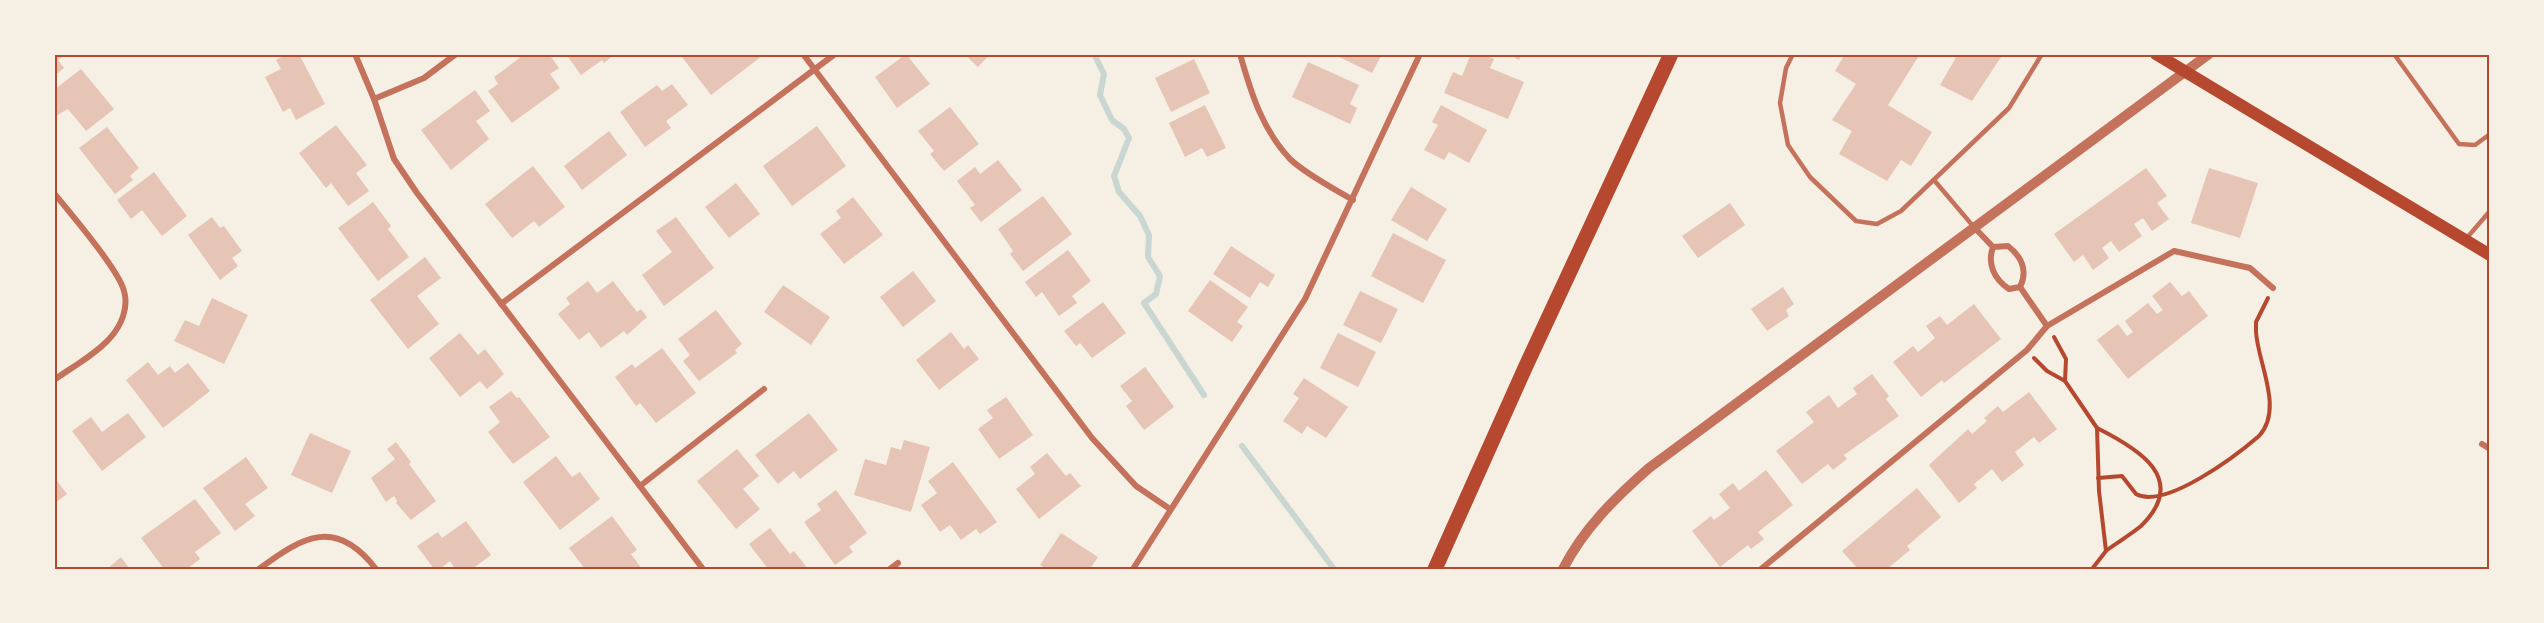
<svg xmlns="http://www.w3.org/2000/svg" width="2544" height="623" viewBox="0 0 2544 623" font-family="'Work Sans',sans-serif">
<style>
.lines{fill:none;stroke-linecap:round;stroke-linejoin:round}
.stream{stroke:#c9d6d2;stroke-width:6}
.building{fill:#e6c5b7}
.path{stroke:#b5482f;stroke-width:4}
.service{stroke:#c5725c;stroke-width:4.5}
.minor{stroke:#c5725c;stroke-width:6}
.tertiary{stroke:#c5725c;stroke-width:10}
.secondary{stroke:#b5482f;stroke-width:12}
.primary{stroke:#b5482f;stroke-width:15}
.neatline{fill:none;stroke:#b5482f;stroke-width:2}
</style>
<rect width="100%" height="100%" fill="#f6efe4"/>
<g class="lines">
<g class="stream">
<path d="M1094,54L1104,74L1100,95L1112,120L1124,129L1129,138L1114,176L1119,192L1140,216L1149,235L1148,257L1160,276L1156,294L1144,303L1204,395"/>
<path d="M1242,446L1334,569"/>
</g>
</g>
<g class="building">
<path d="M54,54H66L58,60L64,68L54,76Z"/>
<path d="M287,54H299L325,104L296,120L290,108L283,112L265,77L281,69L276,60Z"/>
<path d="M525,54H549L559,68L550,74L560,88L512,123L488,91L498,84L494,77Z"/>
<path d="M566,54H615L604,63L602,60L581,75Z"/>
<path d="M686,54H761L762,56L711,95L682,57Z"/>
<path d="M906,54L930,84L897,108L875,77Z"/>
<path d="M964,54H990L978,67Z"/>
<path d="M1333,54H1382L1372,73Z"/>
<path d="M1471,54H1481L1494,59L1490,68L1524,82L1508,119L1444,93L1453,72L1462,76Z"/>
<path d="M1508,54H1522L1519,60Z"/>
<path d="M1845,54H1920L1888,105L1932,132L1911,166L1901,160L1887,181L1839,154L1852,131L1832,120L1856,84L1835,71Z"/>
<path d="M1958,54H2003L1972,101L1940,85Z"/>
<path d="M1194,59L1210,93L1171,112L1155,78Z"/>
<path d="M1308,62L1359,85L1350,104L1357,108L1350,124L1292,97Z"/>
<path d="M81,69L114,109L86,131L68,109L54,117V90Z"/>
<path d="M672,84L688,105L666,121L671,128L645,147L620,112L657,85L662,91Z"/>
<path d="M475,90L490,111L476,121L489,139L451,170L421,130Z"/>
<path d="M1205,105L1226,148L1207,157L1202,148L1185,157L1169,123Z"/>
<path d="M1441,105L1487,130L1469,163L1449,152L1444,160L1424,150L1438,125L1432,122Z"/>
<path d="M950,107L979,144L944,171L930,154L934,151L918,131Z"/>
<path d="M336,125L367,165L356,173L369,191L348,206L331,183L326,188L299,153Z"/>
<path d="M817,126L846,166L792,206L763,166Z"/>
<path d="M107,127L139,168L130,176L133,180L115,194L79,148Z"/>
<path d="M609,131L627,155L582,190L564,166Z"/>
<path d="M998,160L1022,190L981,222L970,208L975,205L957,181L975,167L980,174Z"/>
<path d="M533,166L565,207L539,227L534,221L512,238L485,204Z"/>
<path d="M2146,168L2167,196L2157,203L2169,219L2152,231L2143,218L2134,224L2142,236L2119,252L2111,241L2102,248L2109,258L2093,270L2083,255L2074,262L2054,234Z"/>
<path d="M2209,168L2258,183L2240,238L2191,223Z"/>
<path d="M154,172L187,216L162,236L142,210L131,219L117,200Z"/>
<path d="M736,183L760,214L729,238L705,207Z"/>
<path d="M1411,187L1447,209L1427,241L1391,220Z"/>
<path d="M1043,196L1072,234L1023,271L1010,254L1013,251L998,229Z"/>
<path d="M853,197L883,235L844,264L820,234L841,218L836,211Z"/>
<path d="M373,202L391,226L388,229L409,257L378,281L338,228Z"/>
<path d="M1730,203L1745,225L1698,258L1682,236Z"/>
<path d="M212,217L220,228L224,226L242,251L232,258L238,266L220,280L188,235Z"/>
<path d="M676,217L714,268L664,306L642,275L672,252L656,231Z"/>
<path d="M1393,233L1446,260L1423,303L1371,276Z"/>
<path d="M1231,246L1275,275L1268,287L1260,282L1250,298L1213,274Z"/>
<path d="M1068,250L1091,281L1072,296L1077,303L1059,316L1042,292L1036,297L1025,282Z"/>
<path d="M425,257L441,278L417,296L439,324L408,349L370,300Z"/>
<path d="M913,271L936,301L903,327L880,297Z"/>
<path d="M1210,280L1248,307L1237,322L1243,326L1232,342L1188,311Z"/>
<path d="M588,281L597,293L613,281L637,312L641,309L647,317L627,335L624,331L601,348L589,332L579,340L558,314L570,304L566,298Z"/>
<path d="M2170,282L2182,296L2189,291L2208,316L2128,379L2097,340L2118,324L2127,336L2133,332L2125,321L2148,303L2157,314L2163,310L2152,296Z"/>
<path d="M783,285L830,317L811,345L764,312Z"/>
<path d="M1783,287L1794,304L1786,310L1789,316L1767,331L1751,309Z"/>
<path d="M1360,291L1398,309L1381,343L1343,325Z"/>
<path d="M212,298L248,315L224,364L174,341L185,320L199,326Z"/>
<path d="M1103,302L1126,333L1092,358L1080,343L1076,346L1064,331Z"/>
<path d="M1974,304L2001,339L1944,383L1942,380L1921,397L1893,362L1913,346L1918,352L1935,338L1926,326L1940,316L1947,325Z"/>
<path d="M716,310L742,344L735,350L737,353L699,381L683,361L690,355L678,339Z"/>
<path d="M951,332L964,349L968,345L979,359L939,390L916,360Z"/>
<path d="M460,333L478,355L485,349L504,374L487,389L480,381L460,397L429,358Z"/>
<path d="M1338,333L1376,352L1358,387L1320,368Z"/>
<path d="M662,348L696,393L656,423L640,403L636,406L615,377L632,364L635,368Z"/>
<path d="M148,362L158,375L170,366L175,373L188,363L210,391L163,428L126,380Z"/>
<path d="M1145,367L1174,407L1144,430L1126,406L1132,401L1120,386Z"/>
<path d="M1872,374L1889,396L1886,399L1899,416L1844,455L1847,459L1833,470L1828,464L1802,484L1776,451L1814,422L1806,412L1829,395L1838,408L1857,394L1853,388Z"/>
<path d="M1304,378L1348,407L1326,438L1307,426L1302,434L1283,421L1299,398L1293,394Z"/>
<path d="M511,391L517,398L519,397L550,437L513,464L488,432L500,422L489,407Z"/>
<path d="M2029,392L2057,429L2039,443L2034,437L2015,452L2024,465L2002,482L1992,469L1974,484L1977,488L1959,503L1929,465L1968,429L1972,434L1987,421L1984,418L1998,406L2003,412Z"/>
<path d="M1006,397L1033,435L999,459L978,429L993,418L987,410Z"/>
<path d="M128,413L146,437L102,471L72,431L91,417L102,432Z"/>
<path d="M809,413L838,450L800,479L794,471L778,484L755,455Z"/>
<path d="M310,433L351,451L332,493L291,475Z"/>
<path d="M904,440L930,447L911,512L854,495L865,459L886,465L891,447L901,450Z"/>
<path d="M396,442L411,462L409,464L436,501L411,520L396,503L397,501L394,496L386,502L371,478L395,459L387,449Z"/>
<path d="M737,449L759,476L743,489L760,509L736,529L697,481Z"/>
<path d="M1047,453L1066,476L1070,473L1081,486L1039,519L1016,489L1035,474L1030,467Z"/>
<path d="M556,456L572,477L580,472L600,499L560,530L523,482Z"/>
<path d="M246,457L268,488L245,504L255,516L235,531L203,488Z"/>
<path d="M953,462L997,522L980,534L976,529L961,540L950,525L940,532L921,505L937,493L928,481Z"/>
<path d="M1766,470L1793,505L1758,532L1764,539L1751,549L1748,545L1720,567L1692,531L1711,516L1714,520L1730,508L1719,494L1733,483L1739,491Z"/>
<path d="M54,477L67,494L54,504Z"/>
<path d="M1917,488L1941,517L1907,546L1910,550L1887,569H1858L1842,551Z"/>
<path d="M836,490L867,533L849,547L853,552L835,565L804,522L821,510L817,504Z"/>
<path d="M195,499L221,533L195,552L200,559L187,569H164L141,538Z"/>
<path d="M612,516L637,550L631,554L642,569H585L569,548Z"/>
<path d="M466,521L491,555L472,569H455L450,561L440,569H434L417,546L438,532L442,538Z"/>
<path d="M770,528L790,554L794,551L808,569H768L749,544Z"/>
<path d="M1061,533L1098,557L1090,569H1046L1040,565Z"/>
<path d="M121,557L130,569H107Z"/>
</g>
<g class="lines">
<g class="path">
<path d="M2054,337L2066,359L2065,381"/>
<path d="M2034,358L2047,371L2065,381L2097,428L2099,491L2106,551L2092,569"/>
<path d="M2097,428C2139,449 2189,479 2141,526C2130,535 2118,542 2107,550"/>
<path d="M2098,478L2122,476L2136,494C2165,510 2237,455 2259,436C2284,409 2258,364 2256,332V322L2268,298"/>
</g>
<g class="service">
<path d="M1793,54L1786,68L1780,103L1788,145L1810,177L1856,221L1877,224L1901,211L2009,108L2042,54"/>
<path d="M2394,54L2459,144L2475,145L2490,134"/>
<path d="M1934,180L1973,226"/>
<path d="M2465,240L2490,211"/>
</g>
<g class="minor">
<path d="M355,54L374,99L394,159L417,193L703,569"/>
<path d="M803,54L1092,438L1136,486L1170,509"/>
<path d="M1240,54C1251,93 1262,129 1290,159C1307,175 1333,188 1353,200"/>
<path d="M374,99L424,78L456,54"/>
<path d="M54,193C70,213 119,270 124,291C129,308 121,326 110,338C95,355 72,367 54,380"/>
<path d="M1973,226L1993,247"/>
<path d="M1993,247L2008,246C2022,257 2028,271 2020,287"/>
<path d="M1993,247C1987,264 1994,279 2009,289L2020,287"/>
<path d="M2020,287L2047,326"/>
<path d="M501,304L835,54"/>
<path d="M2482,444L2490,449"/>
<path d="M640,486L764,389"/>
<path d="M259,569C303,536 336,517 376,569"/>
<path d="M890,569L898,563"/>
<path d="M1133,569L1305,299L1420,54"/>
<path d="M1761,569L2027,350L2047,326L2174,251L2250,268L2273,288"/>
</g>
<path class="tertiary" d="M1563,569C1584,528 1615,498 1649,468L2209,54"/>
<path class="secondary" d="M2156,54L2490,255"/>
<path class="primary" d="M1435,569L1525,368L1671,54"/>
</g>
<rect width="2544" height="623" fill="none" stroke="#f6efe4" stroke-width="111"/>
<rect x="56" y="56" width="2432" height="512" class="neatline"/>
</svg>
